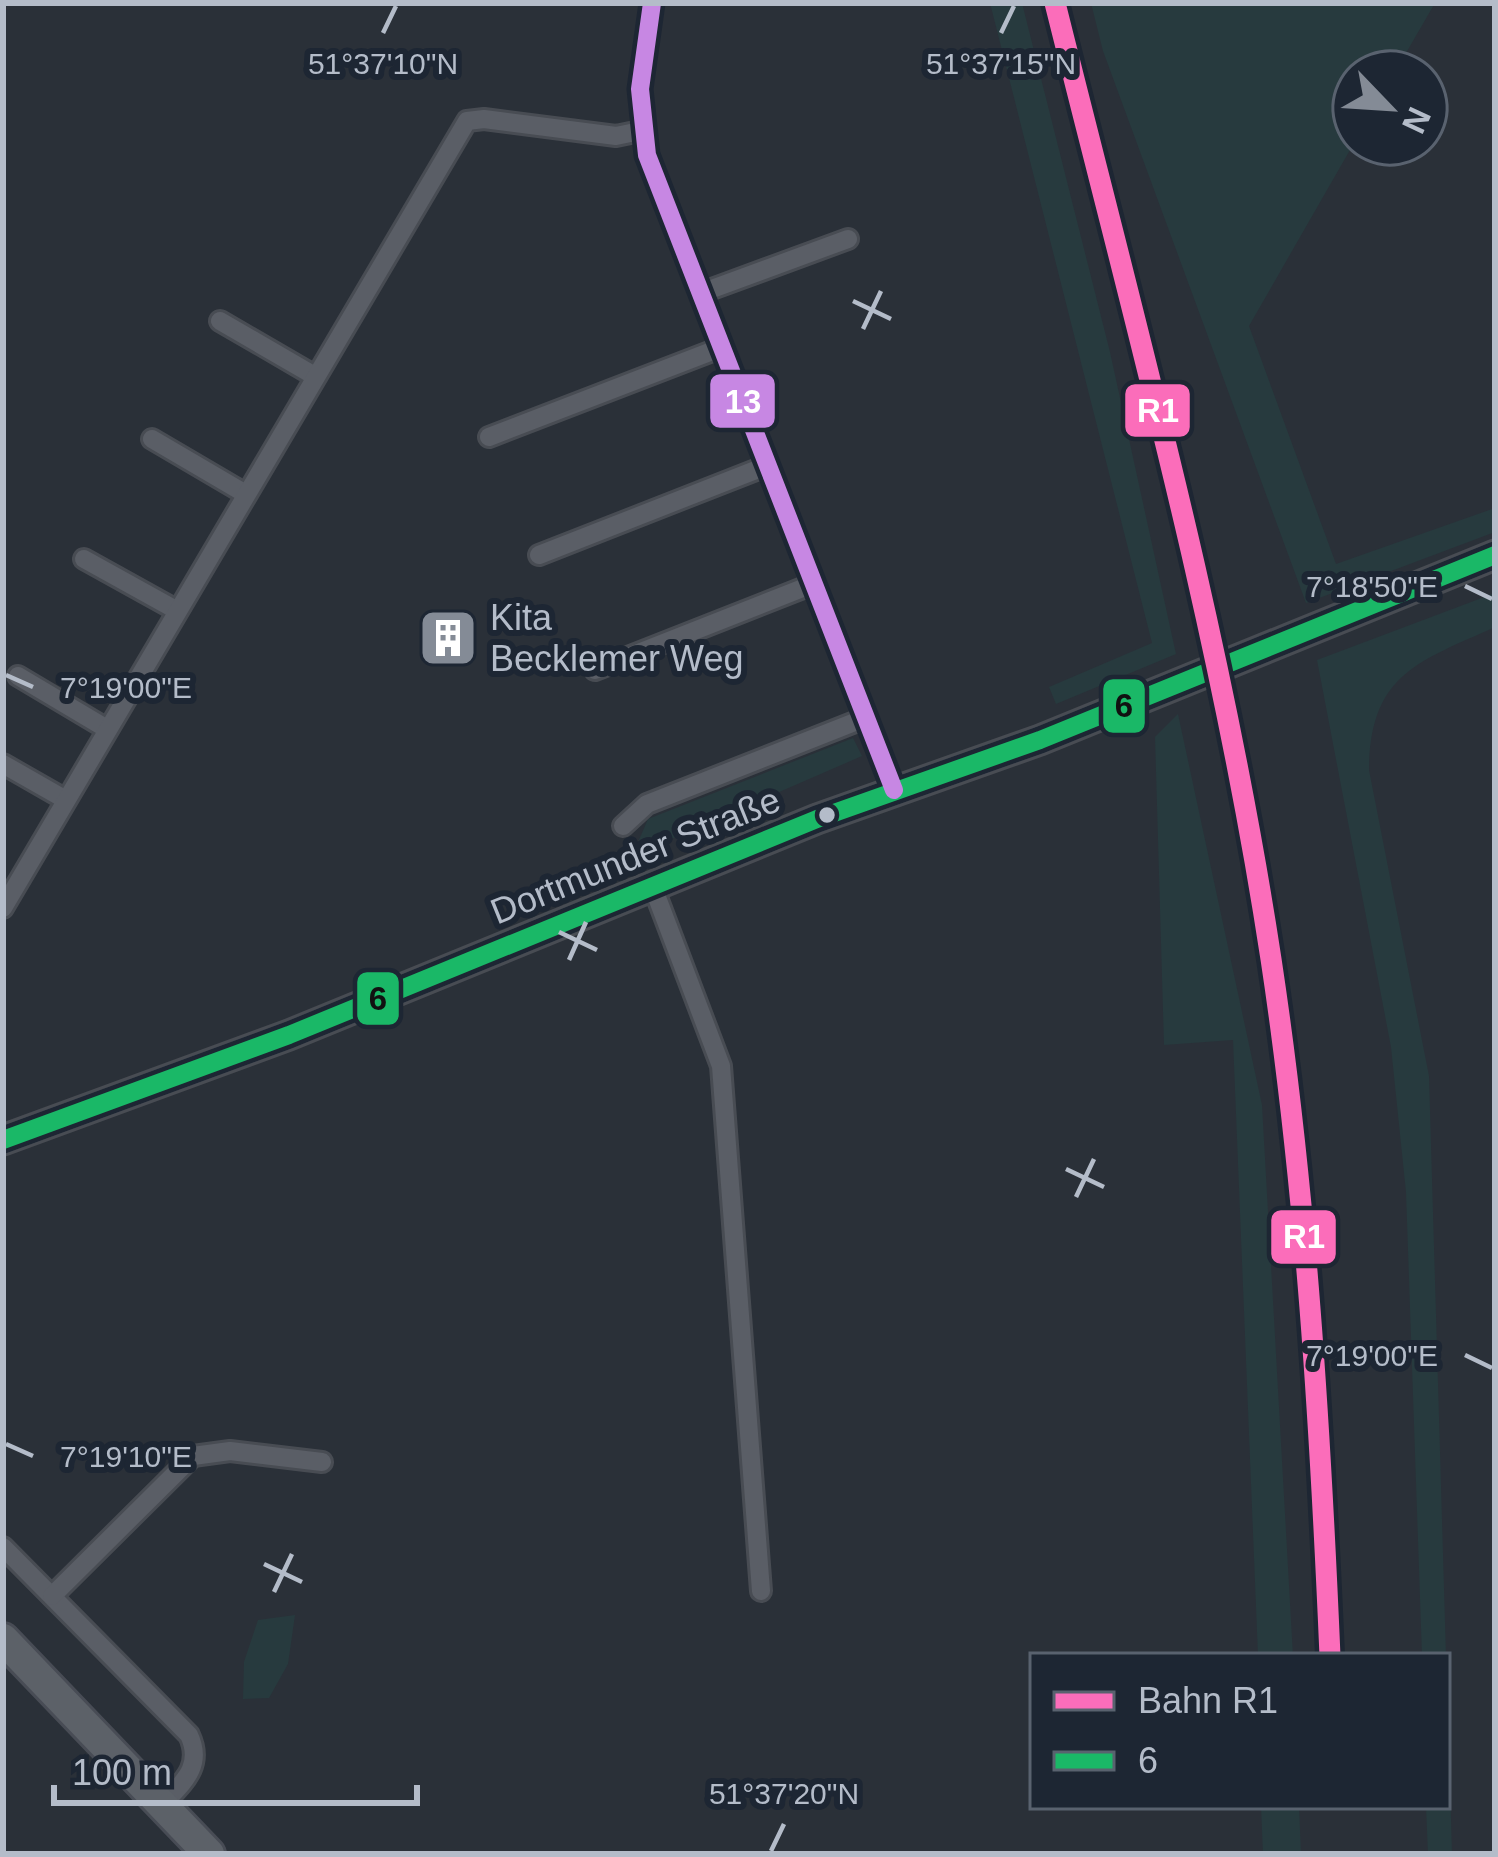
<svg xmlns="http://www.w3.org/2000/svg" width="1498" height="1857" viewBox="0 0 1498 1857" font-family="Helvetica,sans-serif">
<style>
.green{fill:#273a3e}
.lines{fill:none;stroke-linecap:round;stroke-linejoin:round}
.street-casing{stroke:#484c53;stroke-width:24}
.secondary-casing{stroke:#484c53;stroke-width:33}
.primary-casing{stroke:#484c55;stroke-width:36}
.street{stroke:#5a5e66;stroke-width:18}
.secondary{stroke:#595d64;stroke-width:27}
.primary{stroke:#5c6168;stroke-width:30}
.bus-1-casing{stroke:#1d2633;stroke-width:27}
.bus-2-casing{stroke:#1d2633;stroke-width:27}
.bus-1{stroke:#1ab867;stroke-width:18}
.bus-2{stroke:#c787e3;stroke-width:18}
.rail-1-casing{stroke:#1d2633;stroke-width:30}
.rail-1{stroke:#fb6dba;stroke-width:21}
.ticks{fill:none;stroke:#b4bcc9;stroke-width:4.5}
.bus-dot{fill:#b4bcc9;stroke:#1d2633;stroke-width:4.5}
.labels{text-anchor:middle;stroke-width:12;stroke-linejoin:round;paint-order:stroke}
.poi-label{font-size:36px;fill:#b4bcc9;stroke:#1d2633;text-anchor:start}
.street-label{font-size:36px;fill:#b4bcc9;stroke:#1d2633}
.ticks-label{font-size:30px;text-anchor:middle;fill:#b4bcc9;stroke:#1d2633;stroke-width:12;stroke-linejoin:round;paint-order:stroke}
.line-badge{stroke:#1d2633;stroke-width:4.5}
.badge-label{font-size:33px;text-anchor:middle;font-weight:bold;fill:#fff}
.pale-badge-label{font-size:33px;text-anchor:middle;font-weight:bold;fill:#111}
</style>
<rect width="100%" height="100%" fill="#2a3038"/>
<g class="green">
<path d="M990,3H1022L1110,352L1176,654L1056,704L1049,687L1152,643Z"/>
<path d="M1091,3H1435L1395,72H1354V143L1249,326L1336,564L1495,508V532L1306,603L1103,51Z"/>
<path d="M1495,593V627C1418,662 1370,674 1369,770L1429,1076L1446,1656H1422L1406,1192L1391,1047L1317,660Z"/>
<path d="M1178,714L1262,1105L1293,1656H1258L1233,1040L1164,1045L1155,737Z"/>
<path d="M853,738L862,756L632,856L648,819Z"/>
<path d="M295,1615L288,1664L269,1698L243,1699L244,1662L258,1620Z"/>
<path d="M1447,1677L1452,1854H1428L1426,1806H1447Z"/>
<path d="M1261,1806H1299L1301,1854H1263Z"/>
</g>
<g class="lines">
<g class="street-casing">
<g id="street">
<path d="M652,3L640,89L647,155L894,790"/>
<path d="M701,293L848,239"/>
<path d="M220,321L313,375"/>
<path d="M489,437L720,348"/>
<path d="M152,439L244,493"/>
<path d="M539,555L766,466"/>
<path d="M84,559L176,610"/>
<path d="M595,670L813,584"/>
<path d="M18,676L107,729"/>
<path d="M3,764L66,800"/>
<path d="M623,826L647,804L865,718"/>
<path d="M653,887L721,1066L761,1591"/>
<path d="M3,908L467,121L484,119L616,136L640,131"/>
<path d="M3,1547L189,1735C204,1767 182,1783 161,1806"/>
<path d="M52,1596L193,1456L230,1451L322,1462"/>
</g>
</g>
<g class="secondary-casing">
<path id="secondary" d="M3,1140L289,1035L817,819L1040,740L1495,555"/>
</g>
<g class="primary-casing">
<path id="primary" d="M3,1639L209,1854"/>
</g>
<use href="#street" class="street"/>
<use href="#secondary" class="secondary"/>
<use href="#primary" class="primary"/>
<g class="bus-1-casing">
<path id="bus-1" d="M3,1140L289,1035L817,819L1040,740L1495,555"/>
</g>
<g class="bus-2-casing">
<path id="bus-2" d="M652,3L640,89L647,155L894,790"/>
</g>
<use href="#bus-1" class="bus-1"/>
<use href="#bus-2" class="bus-2"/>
<g class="rail-1-casing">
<path id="rail-1" d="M1055,3C1134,320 1222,636 1271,959C1306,1191 1320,1422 1330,1656"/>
</g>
<use href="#rail-1" class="rail-1"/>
</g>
<path class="ticks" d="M383,33L396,6M1001,33L1014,6M853,301L891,319M863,329L881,291M1465,586L1492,599M6,675L33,687M559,932L597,950M569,960L586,922M1066,1169L1104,1187M1076,1197L1094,1159M1465,1355L1492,1368M6,1444L33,1456M264,1564L302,1582M274,1592L292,1554M771,1851L784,1824"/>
<defs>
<g id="building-square" transform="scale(3)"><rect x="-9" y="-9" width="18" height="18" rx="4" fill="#848b96" stroke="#1d2633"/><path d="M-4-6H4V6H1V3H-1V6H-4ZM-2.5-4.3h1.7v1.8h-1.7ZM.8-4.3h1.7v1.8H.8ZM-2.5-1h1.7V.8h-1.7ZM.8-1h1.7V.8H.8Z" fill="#fff"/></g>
</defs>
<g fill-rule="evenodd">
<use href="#building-square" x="448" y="638"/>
</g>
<circle class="bus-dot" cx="827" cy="815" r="10"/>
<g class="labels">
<g class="poi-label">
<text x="490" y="630">Kita<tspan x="490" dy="41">Becklemer Weg</tspan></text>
</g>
<g class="street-label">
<text transform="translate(635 855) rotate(-22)" y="13">Dortmunder Straße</text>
</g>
</g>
<g class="ticks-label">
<text x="1001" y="74">51°37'15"N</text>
<text x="383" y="74">51°37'10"N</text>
<text x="1372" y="597">7°18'50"E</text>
<text x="126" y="698">7°19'00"E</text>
<text x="1372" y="1366">7°19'00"E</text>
<text x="126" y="1467">7°19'10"E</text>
<text x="784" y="1804">51°37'20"N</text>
</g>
<g class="line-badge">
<rect x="708" y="372" width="69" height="58" rx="12" fill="#c787e3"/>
<rect x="1123" y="382" width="69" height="57" rx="12" fill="#fb6dba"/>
<rect x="1101" y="677" width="46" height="58" rx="12" fill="#1ab867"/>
<rect x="355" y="970" width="46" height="57" rx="12" fill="#1ab867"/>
<rect x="1269" y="1208" width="69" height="58" rx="12" fill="#fb6dba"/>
</g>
<g class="badge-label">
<text x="743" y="413">13</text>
<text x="1158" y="422">R1</text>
<text x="1304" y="1248">R1</text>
</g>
<g class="pale-badge-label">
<text x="1124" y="717">6</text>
<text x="378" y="1010">6</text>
</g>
<rect width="1498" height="1857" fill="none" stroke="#b4bcc9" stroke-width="12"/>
<rect x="1030" y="1653" width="420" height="156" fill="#1d2633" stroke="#59626f" stroke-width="3"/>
<rect x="1054" y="1692" width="60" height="18" fill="#fb6dba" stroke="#59626f" stroke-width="3"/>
<text x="1138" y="1713" font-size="36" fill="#b4bcc9">Bahn R1</text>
<rect x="1054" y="1752" width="60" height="18" fill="#1ab867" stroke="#59626f" stroke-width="3"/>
<text x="1138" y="1773" font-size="36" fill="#b4bcc9">6</text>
<g transform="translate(1390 108) rotate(115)"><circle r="57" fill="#1d2633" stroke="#59626f" stroke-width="3"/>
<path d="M0-9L21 45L0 30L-21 45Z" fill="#848b96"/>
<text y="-18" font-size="33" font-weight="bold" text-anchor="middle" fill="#b4bcc9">N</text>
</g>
<path d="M54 1785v18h363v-18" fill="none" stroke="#b4bcc9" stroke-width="6"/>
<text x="72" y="1785" font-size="36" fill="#b4bcc9" stroke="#1d2633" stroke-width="9" paint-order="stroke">100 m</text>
</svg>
